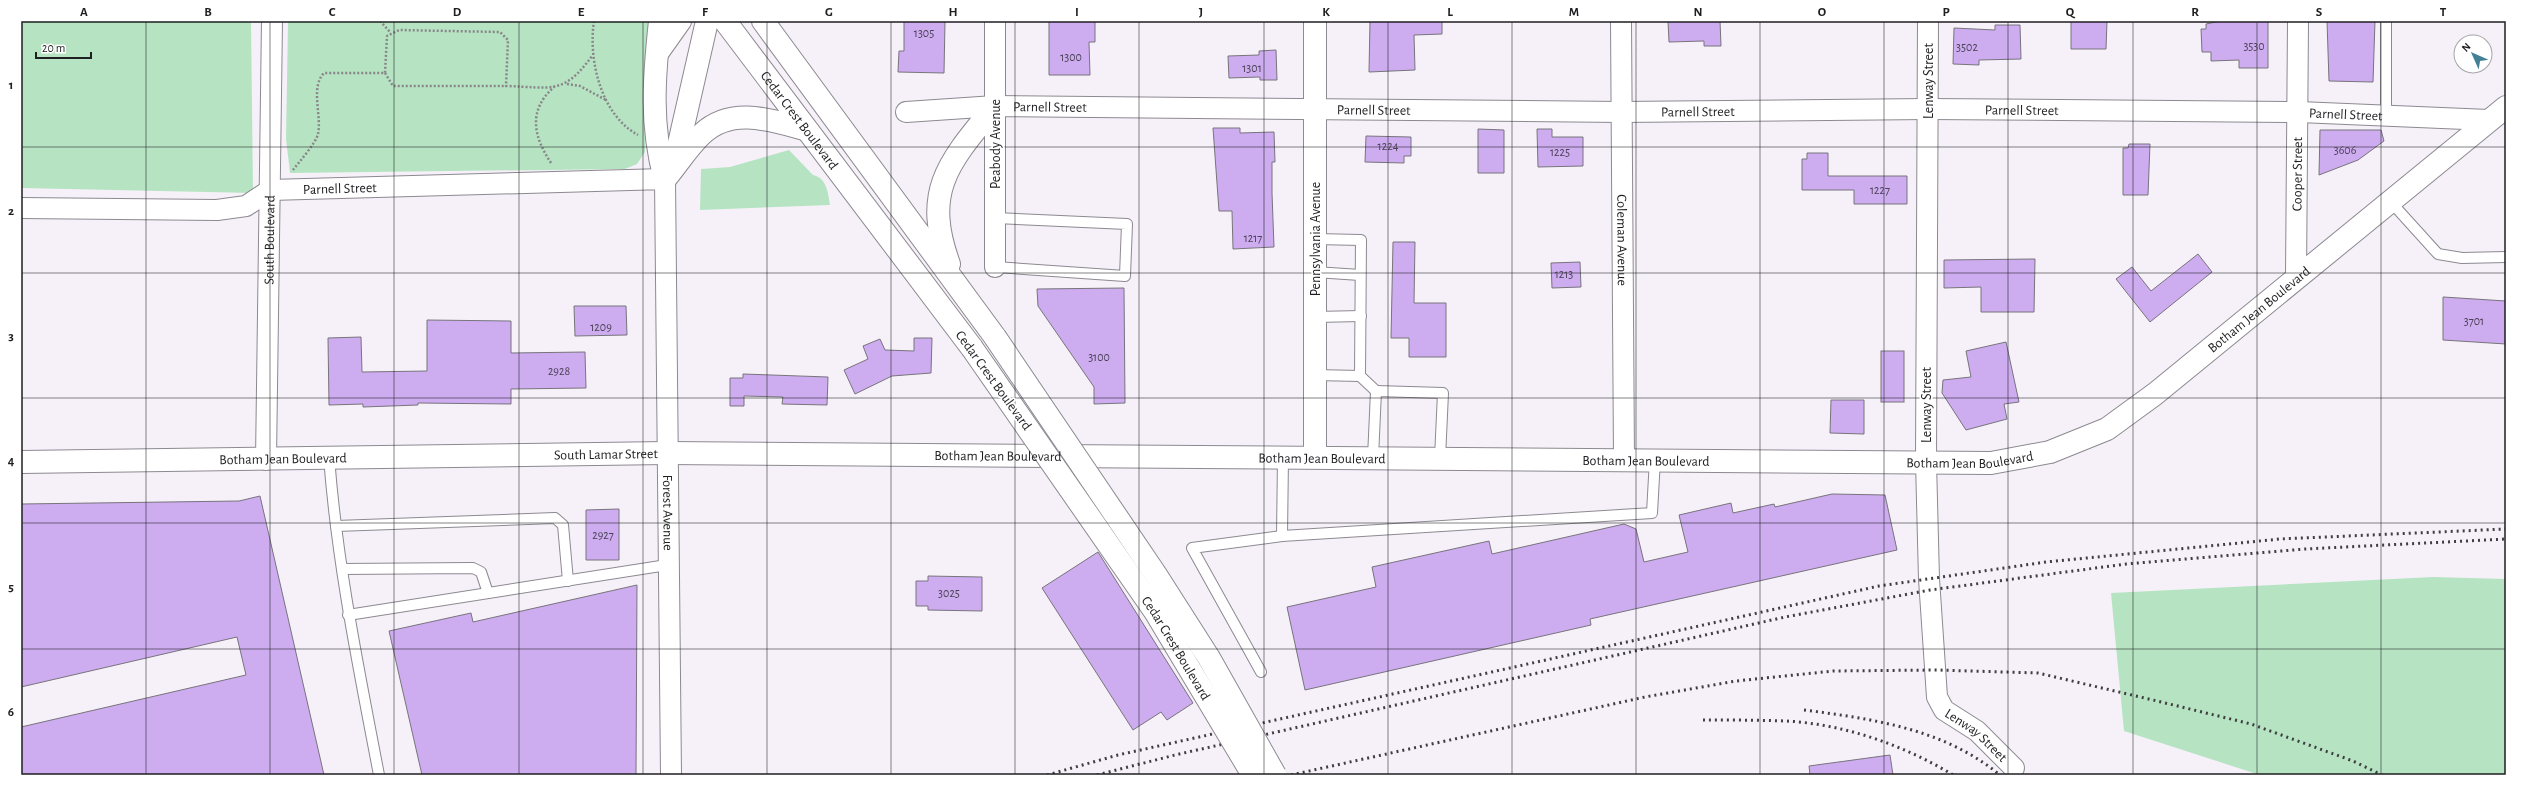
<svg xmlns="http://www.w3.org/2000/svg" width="2527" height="796" viewBox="0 0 2527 796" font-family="'Alegreya Sans',sans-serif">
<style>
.green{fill:#b6e4c2}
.building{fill:#cdacf0;stroke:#78747c}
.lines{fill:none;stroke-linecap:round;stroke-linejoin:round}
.service-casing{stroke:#8d8990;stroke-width:12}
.minor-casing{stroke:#8d8990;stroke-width:22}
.tertiary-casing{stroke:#8d8990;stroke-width:24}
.secondary-casing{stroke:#8d8990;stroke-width:24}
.path{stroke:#89868b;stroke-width:2.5;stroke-dasharray:2 2;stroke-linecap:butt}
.service{stroke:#fff;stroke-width:10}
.minor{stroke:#fff;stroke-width:20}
.tertiary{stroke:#fff;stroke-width:22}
.secondary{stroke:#fff;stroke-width:22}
.rail{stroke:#3f3e41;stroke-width:3;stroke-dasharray:2 4;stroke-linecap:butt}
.secondary-bridge-casing{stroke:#8d8990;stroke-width:24;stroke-linecap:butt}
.secondary-bridge{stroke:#fff;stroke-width:22}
.grid{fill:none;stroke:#1f1e21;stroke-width:1;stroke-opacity:0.55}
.labels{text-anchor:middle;stroke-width:3.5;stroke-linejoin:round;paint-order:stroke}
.number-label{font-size:12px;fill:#4a4255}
.street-label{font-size:14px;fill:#1f1e21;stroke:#fff}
.neatline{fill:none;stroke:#1f1e21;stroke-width:1.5}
.grid-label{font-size:13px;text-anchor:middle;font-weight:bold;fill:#1f1e21}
</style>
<rect width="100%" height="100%" fill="#f6f1f9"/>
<g class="green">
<path d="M21,21H251L253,193L21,188Z"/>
<path d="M288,21H649L645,152L637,164L625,169L290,173L286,139Z"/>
<path d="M789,150L813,175C827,178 828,193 830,205L700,210L701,169L730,167Z"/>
<path d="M2433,577L2506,579V775H2260L2124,731L2111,593Z"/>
</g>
<g class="building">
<path d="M904,21H945L944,73L898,72L899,51H904Z"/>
<path d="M1049,21H1095V42H1089L1090,75H1049Z"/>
<path d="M1370,21H1442V34L1414,35L1415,70L1369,72Z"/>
<path d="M1668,21H1720L1721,46H1704V41L1669,42Z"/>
<path d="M2071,21H2107L2106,49H2071Z"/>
<path d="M2221,21H2268V68H2239V60L2211,61V52H2202L2201,29H2206V24Z"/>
<path d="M2327,21H2375L2373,82L2329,81Z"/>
<path d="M1995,25H2020L2021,59L1979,60V65L1953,64L1954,28L1995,30Z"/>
<path d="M1276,50L1277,80H1260V77L1229,78L1228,56L1259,55V51Z"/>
<path d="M1213,128H1240V133L1274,132L1275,162H1272V193L1274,247L1233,249L1232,211H1219Z"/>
<path d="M1478,129L1504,130V173H1478Z"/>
<path d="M1537,129H1552V137H1583V166L1538,167Z"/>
<path d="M2320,130H2381L2384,141L2358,160L2319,175Z"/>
<path d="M1366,136L1411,137V156H1404V163L1365,162Z"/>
<path d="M2129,144H2150L2148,195H2123V148H2128Z"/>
<path d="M1807,153H1828V176H1907V204H1854V190H1802V159H1807Z"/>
<path d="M1393,242H1415L1414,303H1446V357H1409V338H1391Z"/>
<path d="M2198,254L2212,272L2150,322L2116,279L2132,267L2151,291Z"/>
<path d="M2035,259L2034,312H1981V287L1944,288V260Z"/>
<path d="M1580,262L1581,287L1552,288L1551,263Z"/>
<path d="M1124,288L1125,403L1094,404V387L1038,306L1037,289Z"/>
<path d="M2443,297L2506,301V344L2443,340Z"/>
<path d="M574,306H626L627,335L575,336Z"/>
<path d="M427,320L511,321V353L585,352L586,388L511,389V404L418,403V405L363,407V404L329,405L328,338L361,337L362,372L427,371Z"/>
<path d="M914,338H932L931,373L892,376L855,394L844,370L868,359L863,346L880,339L885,350L914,351Z"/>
<path d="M2006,342L2019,402L2004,404L2007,419L1966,430L1942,393L1943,380L1971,377L1966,351Z"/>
<rect x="1881" y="351" width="23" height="51"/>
<path d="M743,374L828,377L827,405L782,404L783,397L744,396V406H730V378H743Z"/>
<path d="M1831,400H1864V434L1830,433Z"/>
<path d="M1832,494L1885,495L1897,550L1590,619L1591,625L1305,690L1287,607L1376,587L1372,567L1489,541L1492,554L1624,524L1636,529L1644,562L1688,552L1679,515L1731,503L1733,513L1774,504L1775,507Z"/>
<path d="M260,496L324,775H21V727L246,675L237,637L21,687V504L239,501Z"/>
<path d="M619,509V560H586V510Z"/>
<path d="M1098,552L1193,703L1167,720L1161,712L1133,730L1042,588Z"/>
<path d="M928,576L982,577V611L928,610V606H916V581H928Z"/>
<path d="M637,585L636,775H422L389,631L471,613L473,622Z"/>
<path d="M1890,755L1893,775H1810L1809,766Z"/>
</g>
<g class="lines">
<g class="service-casing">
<g id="service">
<path d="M2386,116V21"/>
<path d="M2390,201L2438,254L2462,258L2506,257"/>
<path d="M995,218L1127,224L1125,276L995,267"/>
<path d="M1315,239L1361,240L1360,376"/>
<path d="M1315,272L1360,275"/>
<path d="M1315,317L1361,316"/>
<path d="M1315,375L1360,376L1376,391"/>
<path d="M329,457C337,564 359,670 379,775"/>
<path d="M1283,457L1282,536L1652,513L1655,459"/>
<path d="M1373,458L1376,391L1443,393L1440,458"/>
<path d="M336,526L555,518L563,525L568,581"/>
<path d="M342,569L473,568L481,572L488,593"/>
<path d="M348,615L667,565"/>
<path d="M1261,672L1192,548L1282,536"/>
</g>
</g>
<g class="minor-casing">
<g id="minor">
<path d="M995,21V267"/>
<path id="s1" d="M1621,21L1624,459"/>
<path id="s2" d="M1928,21L1926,462L1929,579L1937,697L1944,710L1977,731L2014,768"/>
<path id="s3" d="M906,112L995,106L1621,112L1928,109L2299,112L2489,120"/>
<path id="s4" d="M21,208L217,210L246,206L270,190L665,179L671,775"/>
<path id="s5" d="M2296,278L2298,21"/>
<path id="s6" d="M266,460L272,21"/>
</g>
</g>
<g class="tertiary-casing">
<path id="tertiary" d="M1315,21V457"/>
</g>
<g class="secondary-casing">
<g id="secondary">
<path d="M660,21C654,77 650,124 665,179"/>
<path id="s7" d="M725,21L972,348"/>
<path d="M763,21L995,337"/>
<path d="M658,52L680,21"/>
<path d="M671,163L678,148L707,21"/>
<path d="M665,179C677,165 688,147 702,134C731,106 771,120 804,129"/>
<path d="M949,264C922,190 949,162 995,106"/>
<path id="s8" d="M21,462L666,453L1991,463L2050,452L2107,429L2155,394L2506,107"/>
</g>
</g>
<g class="path">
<path d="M380,21L390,32"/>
<path d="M594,21C588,60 601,115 638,135"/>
<path d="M385,73L393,86H506"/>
<path d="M567,84L580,86L606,100"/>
<path d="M551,163C534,137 527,111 554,87"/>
<path d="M293,170C299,162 316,143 318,134C322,116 310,87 324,73H385L387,36L399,30L500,32L508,40L506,86C551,87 563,96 592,56"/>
</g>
<use href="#service" class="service"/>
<use href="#minor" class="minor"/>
<use href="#tertiary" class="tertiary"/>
<use href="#secondary" class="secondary"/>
<g class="rail">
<path d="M1804,710C1874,719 1944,729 2000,775"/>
<path d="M1703,720C1730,720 1758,720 1786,721C1843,724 1904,745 1953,775"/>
<path d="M1047,775L1118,755L1879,586L2046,562L2280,539L2506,529"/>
<path d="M1097,775L1175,755L1785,617L1930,590L2126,564L2305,549L2506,539"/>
<path d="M1291,775L1645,697L1736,681L1833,671L1937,670L2038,673L2153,700L2251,724L2353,761L2382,775"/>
</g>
<g class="secondary-bridge-casing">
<g id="secondary-bridge">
<path d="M995,337L1156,575L1209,658L1275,775"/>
<path id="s9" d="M972,348L1156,613L1253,775"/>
</g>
</g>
<use href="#secondary-bridge" class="secondary-bridge"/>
</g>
<path class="grid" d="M146,21V775M270,21V775M394,21V775M519,21V775M643,21V775M767,21V775M891,21V775M1015,21V775M1139,21V775M1264,21V775M1388,21V775M1512,21V775M1636,21V775M1760,21V775M1884,21V775M2008,21V775M2133,21V775M2257,21V775M2381,21V775M21,147H2506M21,273H2506M21,398H2506M21,523H2506M21,649H2506"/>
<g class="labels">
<g class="number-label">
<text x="924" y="37">1305</text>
<text x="2254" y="50">3530</text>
<text x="1967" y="51">3502</text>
<text x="1071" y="61">1300</text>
<text x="1252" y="72">1301</text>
<text x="1388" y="150">1224</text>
<text x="2345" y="154">3606</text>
<text x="1560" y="156">1225</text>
<text x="1880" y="194">1227</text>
<text x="1253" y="242">1217</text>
<text x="1564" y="278">1213</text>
<text x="2474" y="325">3701</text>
<text x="601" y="331">1209</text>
<text x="1099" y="361">3100</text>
<text x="559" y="375">2928</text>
<text x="603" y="539">2927</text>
<text x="949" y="597">3025</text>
</g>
<g class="street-label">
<text transform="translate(1928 81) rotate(-90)" y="5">Lenway Street</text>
<text dy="5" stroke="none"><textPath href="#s3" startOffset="144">Parnell Street</textPath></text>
<text dy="5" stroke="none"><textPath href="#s3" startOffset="468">Parnell Street</textPath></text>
<text dy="5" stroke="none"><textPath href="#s3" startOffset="1116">Parnell Street</textPath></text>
<text dy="5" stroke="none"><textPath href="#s3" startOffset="792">Parnell Street</textPath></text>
<text dy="5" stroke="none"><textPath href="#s3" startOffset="1440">Parnell Street</textPath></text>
<text dy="5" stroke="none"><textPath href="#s7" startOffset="124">Cedar Crest Boulevard</textPath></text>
<text transform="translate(995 144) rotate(-90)" y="5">Peabody Avenue</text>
<text dy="5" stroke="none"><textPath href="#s5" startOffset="104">Cooper Street</textPath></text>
<text dy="5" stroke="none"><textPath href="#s4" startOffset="324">Parnell Street</textPath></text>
<text transform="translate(1315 239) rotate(-90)" y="5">Pennsylvania Avenue</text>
<text dy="5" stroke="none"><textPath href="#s6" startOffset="220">South Boulevard</textPath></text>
<text dy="5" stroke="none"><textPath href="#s1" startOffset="219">Coleman Avenue</textPath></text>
<text dy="5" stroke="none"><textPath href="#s8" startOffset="2285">Botham Jean Boulevard</textPath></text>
<text transform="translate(994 380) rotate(54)" y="5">Cedar Crest Boulevard</text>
<text transform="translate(1926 405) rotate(-90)" y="5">Lenway Street</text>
<text dy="5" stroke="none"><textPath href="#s8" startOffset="585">South Lamar Street</textPath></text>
<text dy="5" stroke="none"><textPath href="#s8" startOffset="977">Botham Jean Boulevard</textPath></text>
<text dy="5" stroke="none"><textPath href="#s8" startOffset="1301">Botham Jean Boulevard</textPath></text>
<text dy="5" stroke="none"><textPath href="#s8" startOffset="262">Botham Jean Boulevard</textPath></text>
<text dy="5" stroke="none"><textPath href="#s8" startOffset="1949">Botham Jean Boulevard</textPath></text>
<text dy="5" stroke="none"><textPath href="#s8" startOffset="1625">Botham Jean Boulevard</textPath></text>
<text dy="5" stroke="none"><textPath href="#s4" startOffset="983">Forest Avenue</textPath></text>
<text dy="5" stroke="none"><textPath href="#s9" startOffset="363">Cedar Crest Boulevard</textPath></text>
<text dy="5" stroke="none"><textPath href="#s2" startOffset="732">Lenway Street</textPath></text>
</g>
</g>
<rect width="2527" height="796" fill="none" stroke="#ffffff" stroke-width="44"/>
<g transform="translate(2473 54) rotate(315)"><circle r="19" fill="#ffffff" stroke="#a5a5a6"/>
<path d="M0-3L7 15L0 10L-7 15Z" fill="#418095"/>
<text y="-6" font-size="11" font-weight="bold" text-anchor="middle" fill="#1f1e21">N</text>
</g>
<path d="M36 52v6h55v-6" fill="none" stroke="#1f1e21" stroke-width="2"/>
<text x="42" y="52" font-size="12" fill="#1f1e21" stroke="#ffffff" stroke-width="3" paint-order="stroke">20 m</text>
<rect x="22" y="22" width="2483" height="752" class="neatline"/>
<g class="grid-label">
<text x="84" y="16">A</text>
<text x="208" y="16">B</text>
<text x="332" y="16">C</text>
<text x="457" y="16">D</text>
<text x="581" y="16">E</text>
<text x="705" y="16">F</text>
<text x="829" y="16">G</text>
<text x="953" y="16">H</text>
<text x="1077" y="16">I</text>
<text x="1201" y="16">J</text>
<text x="1326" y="16">K</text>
<text x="1450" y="16">L</text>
<text x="1574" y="16">M</text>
<text x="1698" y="16">N</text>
<text x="1822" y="16">O</text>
<text x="1946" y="16">P</text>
<text x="2070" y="16">Q</text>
<text x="2195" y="16">R</text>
<text x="2319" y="16">S</text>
<text x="2443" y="16">T</text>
<text x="11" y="89">1</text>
<text x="11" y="215">2</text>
<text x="11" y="340">3</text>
<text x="11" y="465">4</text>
<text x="11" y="591">5</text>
<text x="11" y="716">6</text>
</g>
</svg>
